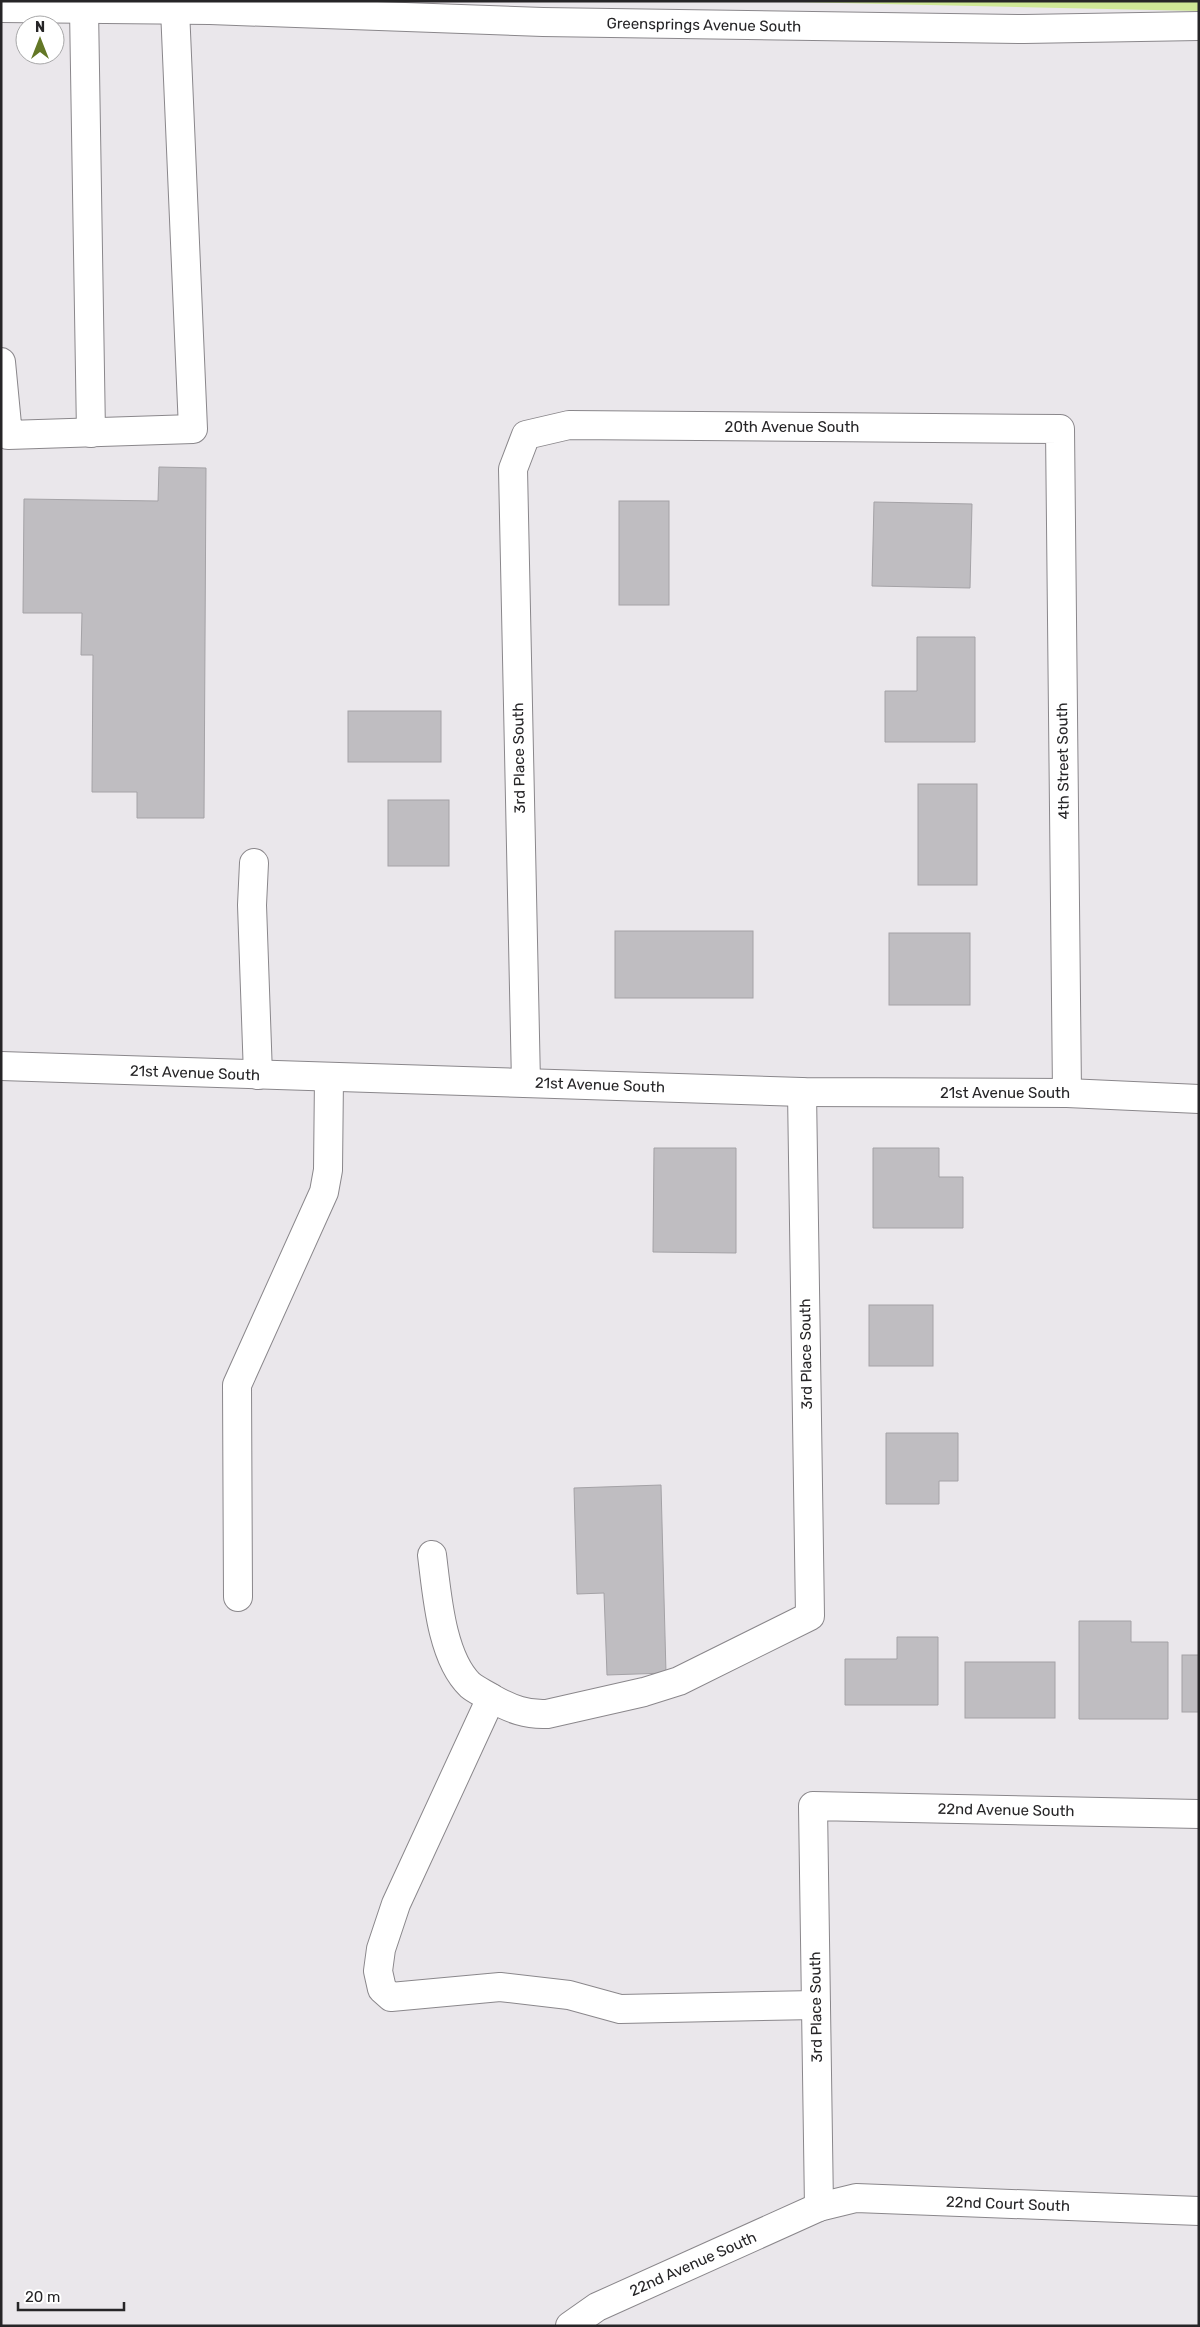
<svg xmlns="http://www.w3.org/2000/svg" width="1200" height="2327" viewBox="0 0 1200 2327" font-family="Rubik,sans-serif">
<style>
.green{fill:#cfe796}
.building{fill:#bfbdc1;stroke:#a4a2a6}
.lines{fill:none;stroke-linecap:round;stroke-linejoin:round}
.minor-casing{stroke:#8a878b;stroke-width:30}
.minor{stroke:#fff;stroke-width:28}
.labels{text-anchor:middle;stroke-width:4;stroke-linejoin:round;paint-order:stroke}
.street-label{font-size:15px;fill:#262527;stroke:#fff}
</style>
<rect width="100%" height="100%" fill="#eae7eb"/>
<path class="green" d="M747,1H1199V11Z"/>
<g class="building">
<path d="M159,467L206,468L204,818H137V792H92L93,655H81L82,613H23L24,499L158,501Z"/>
<rect x="619" y="501" width="50" height="104"/>
<path d="M874,502L972,504L970,588L872,586Z"/>
<path d="M917,637H975V742H885V691H917Z"/>
<rect x="348" y="711" width="93" height="51"/>
<rect x="918" y="784" width="59" height="101"/>
<rect x="388" y="800" width="61" height="66"/>
<rect x="615" y="931" width="138" height="67"/>
<rect x="889" y="933" width="81" height="72"/>
<path d="M654,1148H736V1253L653,1252Z"/>
<path d="M873,1148H939V1177H963V1228H873Z"/>
<rect x="869" y="1305" width="64" height="61"/>
<path d="M886,1433H958V1481H939V1504H886Z"/>
<path d="M661,1485L666,1673L607,1675L604,1593L577,1594L574,1488Z"/>
<path d="M1079,1621H1131V1642H1168V1719H1079Z"/>
<path d="M897,1637H938V1705H845V1659H897Z"/>
<rect x="1182" y="1655" width="17" height="57"/>
<rect x="965" y="1662" width="90" height="56"/>
</g>
<g class="lines">
<g class="minor-casing">
<g id="minor">
<path d="M1,8L210,10L543,22L1024,29L1199,26"/>
<path d="M84,9L91,433"/>
<path d="M1,362L8,435L193,429L175,9"/>
<path d="M254,863L252,905L258,1075"/>
<path d="M1,1066L802,1092L1067,1093L1199,1099"/>
<path d="M526,1083L513,469L526,435L569,425L1060,429L1067,1093"/>
<path d="M432,1555C437,1594 441,1657 470,1685C477,1691 486,1694 493,1699C511,1709 527,1715 547,1714L644,1692L679,1681L810,1616L802,1092"/>
<path d="M238,1597L237,1385L324,1192L328,1170L329,1077"/>
<path d="M491,1698L396,1904L381,1949L378,1971L382,1989L391,1997L500,1987L569,1995L620,2009L816,2005"/>
<path d="M819,2207L813,1806L1199,1814"/>
<path d="M570,2326L597,2307L819,2207L856,2198L1199,2211"/>
</g>
</g>
<use href="#minor" class="minor"/>
</g>
<g class="labels">
<g class="street-label">
<text transform="translate(704 25) rotate(1)" y="5">Greensprings Avenue South</text>
<text x="792" y="432">20th Avenue South</text>
<text transform="translate(519 758) rotate(-91)" y="5">3rd Place South</text>
<text transform="translate(1063 761) rotate(-91)" y="5">4th Street South</text>
<text transform="translate(195 1073) rotate(2)" y="5">21st Avenue South</text>
<text transform="translate(600 1085) rotate(2)" y="5">21st Avenue South</text>
<text x="1005" y="1098">21st Avenue South</text>
<text transform="translate(806 1354) rotate(-91)" y="5">3rd Place South</text>
<text transform="translate(1006 1810) rotate(1)" y="5">22nd Avenue South</text>
<text transform="translate(816 2007) rotate(-91)" y="5">3rd Place South</text>
<text transform="translate(1008 2204) rotate(2)" y="5">22nd Court South</text>
<text transform="translate(693 2264) rotate(-24)" y="5">22nd Avenue South</text>
</g>
</g>
<rect width="1200" height="2327" fill="none" stroke="#262527" stroke-width="5"/>
<g transform="translate(40 40)"><circle r="24" fill="#ffffff" stroke="#a8a8a9"/>
<path d="M0-4L9 19L0 12L-9 19Z" fill="#637726"/>
<text y="-8" font-size="14" font-weight="bold" text-anchor="middle" fill="#262527">N</text>
</g>
<path d="M18 2302v8h106v-8" fill="none" stroke="#262527" stroke-width="2.5"/>
<text x="25" y="2302" font-size="15" fill="#262527" stroke="#ffffff" stroke-width="4" paint-order="stroke">20 m</text>
</svg>
